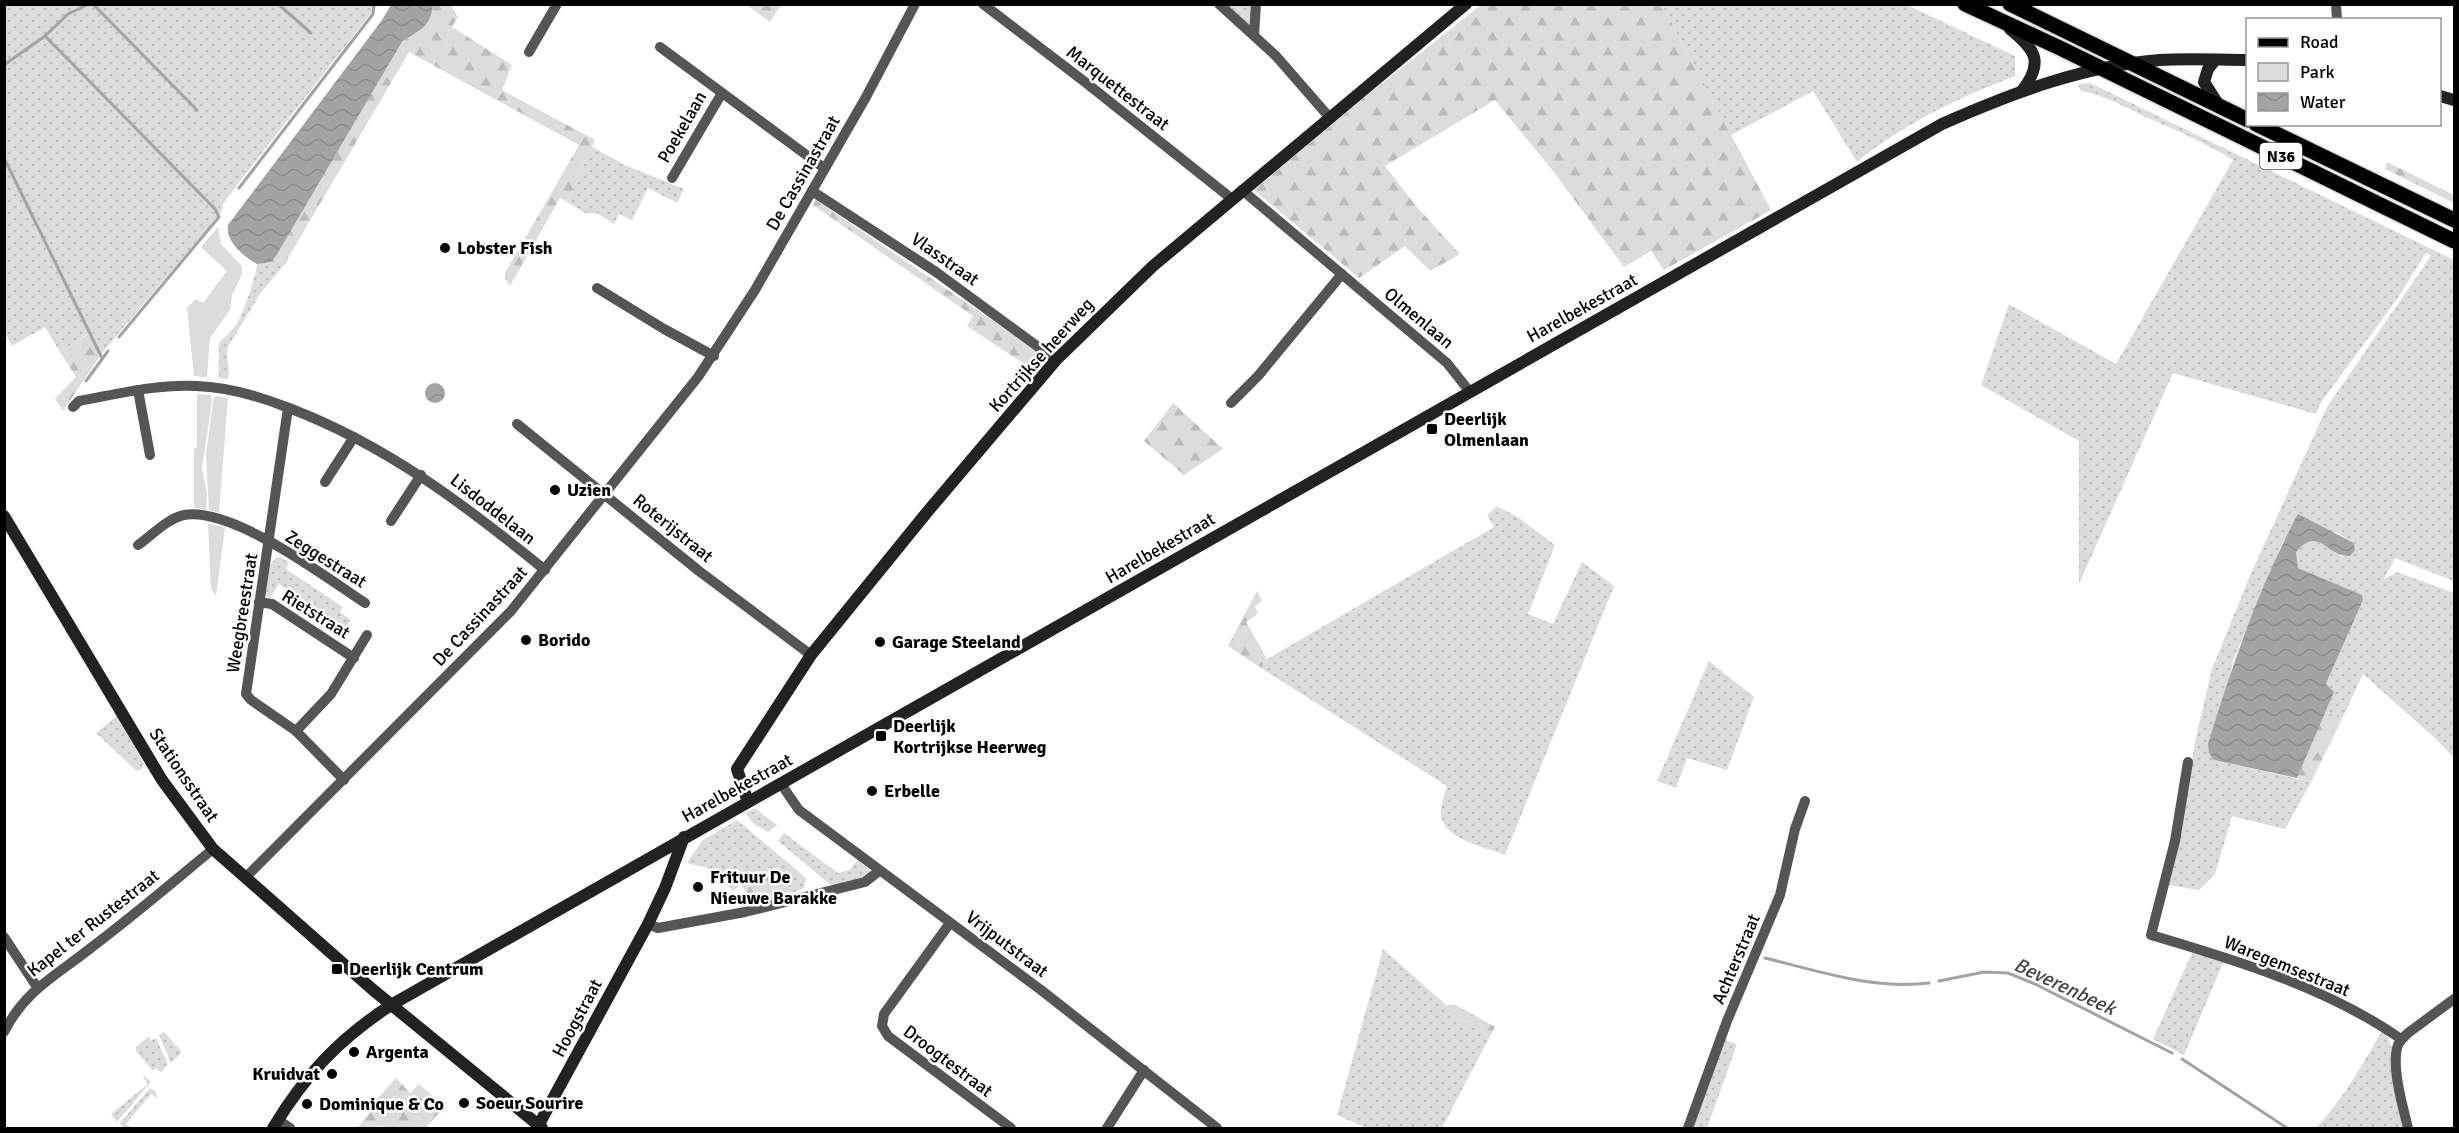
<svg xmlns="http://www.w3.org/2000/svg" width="2459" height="1133" viewBox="0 0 2459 1133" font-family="Signika,sans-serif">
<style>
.grass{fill:url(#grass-dots)}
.forest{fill:url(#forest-firs)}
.park{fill:#dcdcdc}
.water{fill:url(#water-waves)}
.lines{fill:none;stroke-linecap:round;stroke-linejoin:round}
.stream{stroke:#a3a3a3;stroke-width:3}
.primary-casing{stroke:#dbdbdb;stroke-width:18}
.street{stroke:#555;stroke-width:10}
.secondary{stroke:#222;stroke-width:12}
.primary{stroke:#000;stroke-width:15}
.poi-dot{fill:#000;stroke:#fff;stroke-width:2}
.labels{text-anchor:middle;stroke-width:5;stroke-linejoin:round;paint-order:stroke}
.shield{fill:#fff;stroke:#4c4c4c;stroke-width:1.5}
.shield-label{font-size:16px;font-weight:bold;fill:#000}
.street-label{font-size:18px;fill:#000;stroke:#fff}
.poi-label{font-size:18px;font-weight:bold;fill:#000;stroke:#fff;text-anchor:start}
.water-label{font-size:20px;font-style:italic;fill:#444;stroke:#fff}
</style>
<defs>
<pattern id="grass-dots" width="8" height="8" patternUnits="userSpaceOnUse" patternTransform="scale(1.5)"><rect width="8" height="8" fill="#dcdcdc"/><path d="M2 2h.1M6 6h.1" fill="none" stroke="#bbb" stroke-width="1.8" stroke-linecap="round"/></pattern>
<pattern id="forest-firs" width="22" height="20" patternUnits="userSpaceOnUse" patternTransform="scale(1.5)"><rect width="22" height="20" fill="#dcdcdc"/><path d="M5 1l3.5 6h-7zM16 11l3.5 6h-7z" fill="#bbb"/></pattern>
<pattern id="water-waves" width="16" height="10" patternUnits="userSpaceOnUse" patternTransform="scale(1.5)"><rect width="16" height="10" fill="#a3a3a3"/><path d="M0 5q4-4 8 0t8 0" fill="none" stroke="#8b8b8b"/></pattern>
</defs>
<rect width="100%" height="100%" fill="#fff"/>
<g class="grass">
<path d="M5,5H377L224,202L221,213L102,353L91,332L60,352L45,327L12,346L5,333Z"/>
<path d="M1225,5H1252L1251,26Z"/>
<path d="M1662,5H1907L2015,56V76C1960,97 1903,124 1857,162L1813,91L1731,135Z"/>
<path d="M2090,83L2454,260V581L2395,558L2384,579L2397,572L2454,593V758L2436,739L2363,674L2342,719L2325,712L2334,692L2326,685L2363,600L2361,595L2298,568L2296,552C2314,532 2324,545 2342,557L2355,550L2354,543L2336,532L2283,541L2233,661L2214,760L2311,782L2285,829L2232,816L2215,874L2199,890L2168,885L2183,818L2195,742L2212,669L2249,578L2327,407L2431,256L2426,253L2397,299L2322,401L2316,414L2173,373L2079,584V441L1981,385L2009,304L2116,364L2233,160C2206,143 2175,130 2146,117C2125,107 2104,95 2081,91L2078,84Z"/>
<path d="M592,147L627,166L684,189L677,203L648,188L632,220L619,214L614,224L597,213H585L567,202Z"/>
<path d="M276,256L284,265L260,294L228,347C225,358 231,368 228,379L219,378V343C224,337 231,332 236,325C243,315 256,276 257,264L271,262Z"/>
<path d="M1497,506L1519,518L1555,545L1528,614L1553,624L1582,562L1614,586L1505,855C1483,846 1438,839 1441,809C1442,801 1445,793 1447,786L1261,668L1267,659L1494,527L1487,515Z"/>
<path d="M276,558H282L289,563L286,569L343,607L340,612L351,620L344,631L331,623L332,620L279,584L270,598L266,595L270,565Z"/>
<path d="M1709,661L1754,697L1727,770L1687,758L1676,788L1657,781Z"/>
<path d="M118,715L144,764L142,769L137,771L96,733Z"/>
<path d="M755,808L777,825L768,832L754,824L745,813Z"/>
<path d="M737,820L806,878L804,888L772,901L745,905L739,900L748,894L756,893L759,870L733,891L708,868L687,863L703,840Z"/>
<path d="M784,833L838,873L849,870L858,860L870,871L865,879L832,886L778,841Z"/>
<path d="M1383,949L1446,1005L1443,1010L1490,1036L1442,1128H1366L1337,1115Z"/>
<path d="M2192,953L2224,961L2184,1055L2153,1039Z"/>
<path d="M164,1032L182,1052L171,1063L159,1035Z"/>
<path d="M2381,1032H2385C2400,1057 2397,1099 2405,1128H2316C2343,1099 2362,1066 2381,1032Z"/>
<path d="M149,1036L151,1041L156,1038L168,1064L161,1072L156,1068L153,1071L136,1051V1047Z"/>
<path d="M1725,1040L1737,1044L1707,1128H1690Z"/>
<path d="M144,1075L151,1082L117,1122L111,1114L148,1084L143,1077Z"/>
<path d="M150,1088L156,1092L157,1098L151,1094L126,1124L131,1128H124L120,1123Z"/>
</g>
<g class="forest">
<path d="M433,5H451L458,17L452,27L512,65L502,90L595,140L567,202L560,198L510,286L505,278V273L579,145L409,52L284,265L276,256L403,39C418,32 432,23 433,5Z"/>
<path d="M747,5H781L770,22Z"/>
<path d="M1662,5L1771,210L1664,270L1651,251L1624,267L1553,171L1495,100L1385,166L1416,206L1460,254L1430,271L1405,246L1359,278L1254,190L1365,97L1481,5Z"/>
<path d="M2387,162L2454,195V203L2385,169Z"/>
<path d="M816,200L1045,356L1032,369L967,326L973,316L813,205Z"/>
<path d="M92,332L102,353L63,411L55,399L76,377L60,352Z"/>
<path d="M1173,403L1223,449L1184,475L1144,441Z"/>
<path d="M1257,591L1262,601L1255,606L1258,614L1246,622L1267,659L1261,668L1228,646Z"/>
<path d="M2325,712L2342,719L2311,782L2297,778Z"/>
<path d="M759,870C770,872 776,876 779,887L771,892L748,894L741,885Z"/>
<path d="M1446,1005H1456L1495,1027L1490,1036L1443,1010Z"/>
<path d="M396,1078L410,1093L419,1084L447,1108L436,1116L426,1128H390L380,1126L357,1128L374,1108L371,1105Z"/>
</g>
<g class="park">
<path d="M218,227L221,244L242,266V274L232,296L230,310L210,338L207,377L194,376L187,308L196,299L203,303L227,271L201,247Z"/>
<path d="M197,394L211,395L212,401L202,468L207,494L206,510L194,508V449L197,447Z"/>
<path d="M214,396L228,398L219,513L209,510L206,455Z"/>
<path d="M208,523L225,528L216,596L211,589Z"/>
</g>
<g class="water">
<path d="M391,5H433C431,25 420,31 403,40L276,256L271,262L257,264C244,257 225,241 228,225L382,20Z"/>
<circle cx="435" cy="393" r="10"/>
<path d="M2298,514L2354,543L2355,550L2350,556C2327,558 2320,525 2296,552L2298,568L2362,595L2363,600L2326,684L2334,692L2297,778L2214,760L2209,753L2208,744C2232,666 2259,586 2298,514Z"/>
</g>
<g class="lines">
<g class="stream">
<path d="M93,4L197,110"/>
<path d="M278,4L311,33"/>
<path d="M45,36L215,209L219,217L119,337"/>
<path d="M4,65L45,36L68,14L89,4"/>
<path d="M4,158L102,358"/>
<path d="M239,188L373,14L374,4"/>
<path d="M86,381L108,351"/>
<path d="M1765,958C1819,971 1873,990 1929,983"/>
<path d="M1939,981L1984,972L2008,973L2035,984L2172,1053"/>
<path d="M2182,1059L2287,1128"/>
</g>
<g class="primary-casing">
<g id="primary">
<path d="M1965,4L2060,48L2454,241"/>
<path d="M2010,4L2248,120"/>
<path d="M2256,124L2454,220"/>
</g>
</g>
<g class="street">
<path d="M983,4L1085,82L1232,199"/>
<path d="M1219,4L1276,56L1330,118"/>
<path d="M2336,4L2337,20"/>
<path d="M1254,35L1256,4"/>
<path d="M660,47L824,168"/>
<path d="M529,52L557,4"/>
<path d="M672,178L722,93"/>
<path d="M1242,190L1447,363L1470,392"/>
<path d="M812,191L936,272L1056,360"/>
<path d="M597,288L664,329L714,356"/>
<path d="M138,390L150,455"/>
<path d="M1231,403L1258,376L1342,274"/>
<path d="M73,407L79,401C118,394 156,384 196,386C229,387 259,396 289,408C386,445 464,504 545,570"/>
<path d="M288,408L246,694L251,700L296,731L344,780"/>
<path d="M517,424L699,571L811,655"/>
<path d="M325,482L354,437"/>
<path d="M391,521L421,475"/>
<path d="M138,545C151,536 168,518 184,515C233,507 324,576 365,603"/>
<path d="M259,602L272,604L354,658"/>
<path d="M296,731L331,694L367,635"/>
<path d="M2188,762L2175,841L2151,935C2236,960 2328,988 2401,1039"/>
<path d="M781,784L799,810L1041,990L1217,1128"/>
<path d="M246,877L511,611L698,377L755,290L866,97L915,4"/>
<path d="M950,923L884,1014L882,1026L888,1036L1011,1128"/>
<path d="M648,924L658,928L745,912L865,882L879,871"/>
<path d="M4,937L37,987"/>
<path d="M4,1032C25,990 57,975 92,947C133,916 173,882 213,849"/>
<path d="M278,1120L290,1128"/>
<path d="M1107,1128L1144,1070"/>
<path d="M1688,1128L1727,1021L1780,895L1795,829L1805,801"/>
<path d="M2408,1128C2403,1107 2392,1070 2397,1048C2398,1042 2403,1038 2408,1033L2454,999"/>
</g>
<g class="secondary">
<path d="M2010,29C2036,50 2044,62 2022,91"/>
<path d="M2215,60L2208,69L2204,82L2218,104"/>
<path d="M2440,96L2454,100"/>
<path d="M4,516L162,780L213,849L372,989L542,1128"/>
<path d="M748,802L737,769L811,655L928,511L1056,360L1153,266L1466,4"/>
<path d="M273,1128C305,1075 339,1039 391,1005L1942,124C2012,93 2083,66 2160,60C2189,58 2219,60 2248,60"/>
<path d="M537,1128L648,924L665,888L684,837"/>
</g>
<use href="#primary" class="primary"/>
</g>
<g class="poi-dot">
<circle cx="445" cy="248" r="6"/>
<rect x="1426" y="423" width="12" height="12" rx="3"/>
<circle cx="555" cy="490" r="6"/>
<circle cx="526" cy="640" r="6"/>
<circle cx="880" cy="642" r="6"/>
<rect x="875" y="730" width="12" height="12" rx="3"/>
<circle cx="872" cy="791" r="6"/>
<circle cx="698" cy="887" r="6"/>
<rect x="331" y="963" width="12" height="12" rx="3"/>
<circle cx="354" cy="1052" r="6"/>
<circle cx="332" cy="1074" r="6"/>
<circle cx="464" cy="1103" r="6"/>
<circle cx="307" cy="1104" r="6"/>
</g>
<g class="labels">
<rect class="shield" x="2260" y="143" width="42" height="26" rx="4.5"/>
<g class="shield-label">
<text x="2281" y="162">N36</text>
</g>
<g class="street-label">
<text transform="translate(1118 88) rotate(38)" y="6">Marquettestraat</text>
<text transform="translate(682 127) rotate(-60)" y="6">Poekelaan</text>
<text transform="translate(803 173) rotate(-60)" y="6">De Cassinastraat</text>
<text transform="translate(945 259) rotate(35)" y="6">Vlasstraat</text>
<text transform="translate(1582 308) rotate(-29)" y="6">Harelbekestraat</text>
<text transform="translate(1419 318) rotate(40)" y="6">Olmenlaan</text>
<text transform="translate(1041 355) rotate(-48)" y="6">Kortrijkse heerweg</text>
<text transform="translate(493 509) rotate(38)" y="6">Lisdoddelaan</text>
<text transform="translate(673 528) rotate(39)" y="6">Roterijstraat</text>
<text transform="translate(1160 548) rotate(-30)" y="6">Harelbekestraat</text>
<text transform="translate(326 559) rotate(32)" y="6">Zeggestraat</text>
<text transform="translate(242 613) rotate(-81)" y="6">Weegbreestraat</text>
<text transform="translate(316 614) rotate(32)" y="6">Rietstraat</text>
<text transform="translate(480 616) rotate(-47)" y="6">De Cassinastraat</text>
<text transform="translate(184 775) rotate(56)" y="6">Stationsstraat</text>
<text transform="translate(737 788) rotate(-29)" y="6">Harelbekestraat</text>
<text transform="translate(93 923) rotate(-38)" y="6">Kapel ter Rustestraat</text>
<text transform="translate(1007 944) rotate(37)" y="6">Vrijputstraat</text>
<text transform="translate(1736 959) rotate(-67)" y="6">Achterstraat</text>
<text transform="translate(2287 966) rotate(22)" y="6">Waregemsestraat</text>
<text transform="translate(577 1018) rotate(-62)" y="6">Hoogstraat</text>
<text transform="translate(948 1061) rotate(37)" y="6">Droogtestraat</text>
</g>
<g class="poi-label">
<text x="457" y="254">Lobster Fish</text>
<text x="1444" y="425">Deerlijk<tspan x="1444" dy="21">Olmenlaan</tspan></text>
<text x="567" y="496">Uzien</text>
<text x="538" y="646">Borido</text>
<text x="892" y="648">Garage Steeland</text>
<text x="893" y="732">Deerlijk<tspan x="893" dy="21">Kortrijkse Heerweg</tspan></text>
<text x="884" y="797">Erbelle</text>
<text x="710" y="883">Frituur De<tspan x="710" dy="21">Nieuwe Barakke</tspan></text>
<text x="349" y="975">Deerlijk Centrum</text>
<text x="366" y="1058">Argenta</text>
<text x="320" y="1080" text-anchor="end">Kruidvat</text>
<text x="476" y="1109">Soeur Sourire</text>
<text x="319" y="1110">Dominique &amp; Co</text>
</g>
<g class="water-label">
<text transform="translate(2065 986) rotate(25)" y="7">Beverenbeek</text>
</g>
</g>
<rect width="2459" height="1133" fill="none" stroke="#000000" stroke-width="12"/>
<rect x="2246" y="18" width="195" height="108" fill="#ffffff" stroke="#999999" stroke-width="1.5"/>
<rect x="2258" y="38" width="30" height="9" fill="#000000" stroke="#999999" stroke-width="1.5"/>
<text x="2300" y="48" font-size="18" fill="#000000">Road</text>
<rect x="2258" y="63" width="30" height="18" fill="#dcdcdc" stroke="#999999" stroke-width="1.5"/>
<text x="2300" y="78" font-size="18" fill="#000000">Park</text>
<rect x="2258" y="93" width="30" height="18" fill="url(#water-waves)" stroke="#999999" stroke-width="1.5"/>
<text x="2300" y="108" font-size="18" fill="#000000">Water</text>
</svg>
